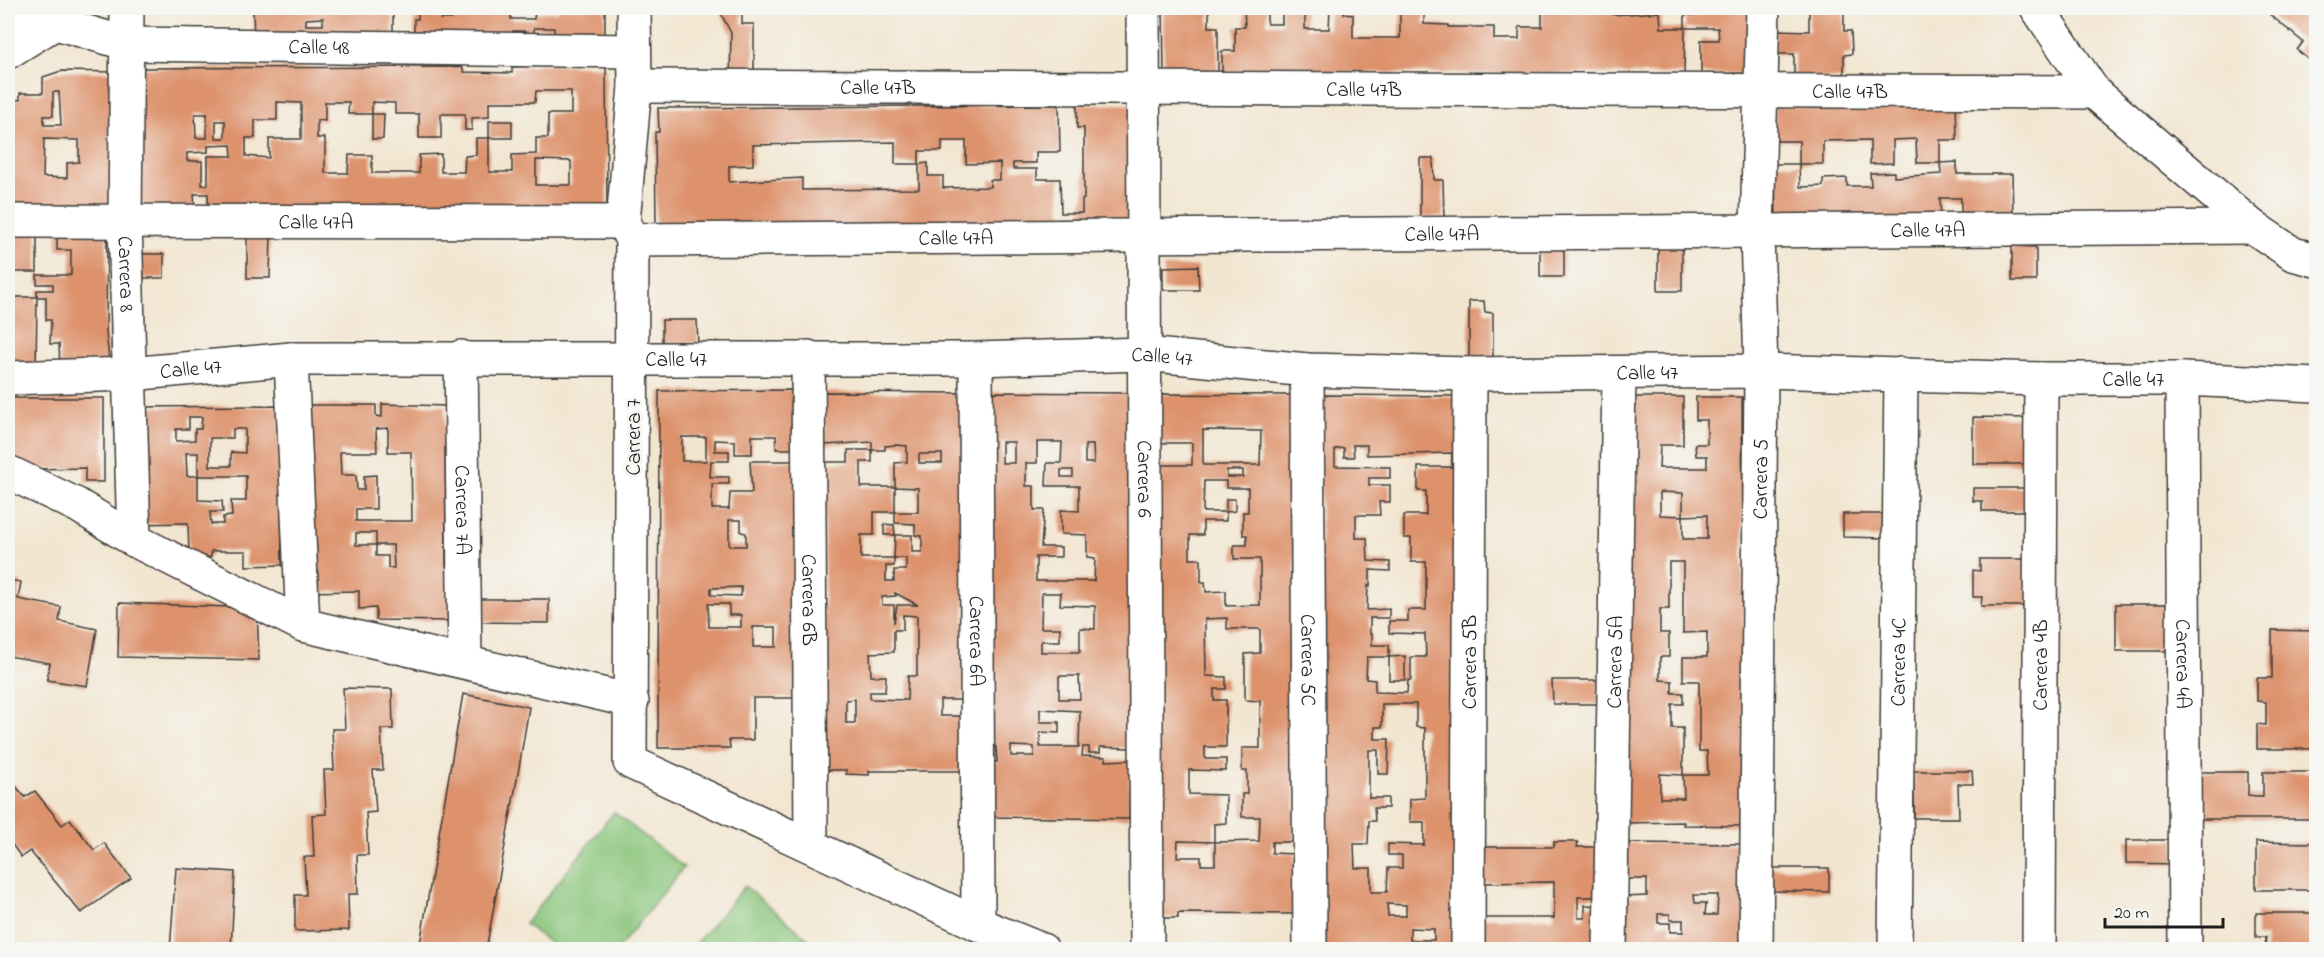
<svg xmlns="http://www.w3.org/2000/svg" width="2324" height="957" viewBox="0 0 2324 957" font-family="'Indie Flower',sans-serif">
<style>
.green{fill:#89c57a;stroke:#52704b;stroke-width:1.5}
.building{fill:#dd926c;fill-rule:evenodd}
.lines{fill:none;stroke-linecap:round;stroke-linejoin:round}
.minor-casing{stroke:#3c3a37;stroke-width:36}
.minor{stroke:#fff;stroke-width:33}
.labels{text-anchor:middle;stroke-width:6;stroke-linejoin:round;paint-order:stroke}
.street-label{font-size:21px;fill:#1c1c1c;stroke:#f6f6f2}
</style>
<rect width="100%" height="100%" fill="#f6f6f2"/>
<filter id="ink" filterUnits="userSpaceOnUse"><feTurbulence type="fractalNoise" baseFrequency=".0167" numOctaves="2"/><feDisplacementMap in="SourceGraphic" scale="12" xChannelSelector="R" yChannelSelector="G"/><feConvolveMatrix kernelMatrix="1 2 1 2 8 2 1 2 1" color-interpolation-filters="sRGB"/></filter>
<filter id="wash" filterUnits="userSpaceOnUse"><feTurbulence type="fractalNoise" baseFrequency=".008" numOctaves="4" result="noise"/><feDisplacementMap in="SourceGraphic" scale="24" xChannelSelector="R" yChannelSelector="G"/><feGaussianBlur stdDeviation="1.35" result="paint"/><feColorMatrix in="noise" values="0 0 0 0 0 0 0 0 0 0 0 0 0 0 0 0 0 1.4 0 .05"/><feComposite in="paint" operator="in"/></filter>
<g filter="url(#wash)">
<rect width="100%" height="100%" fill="#f2e6d1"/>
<g class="green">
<path d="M614,812L684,867L618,949H557L525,924Z"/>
<path d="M745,886L820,949H691Z"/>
</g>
<g id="blocks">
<g class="building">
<path d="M253,8H393V43L254,42ZM323,18V25H306V19Z"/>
<path d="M430,8H440V19H451V8H510L511,19H534L535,12H558L557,8H605V43H554V28H534V43H525L524,31H513V43H414V19H418V12H430Z"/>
<path d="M718,8L742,9V24H754V80H730L731,33Z"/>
<path d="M1163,8H1209V27H1218V73L1164,72Z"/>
<path d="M1244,8H1267V24H1282V8H1305V29H1329L1330,8H1344V14L1353,15V38H1400V8H1448V14H1424V24L1448,25V27H1494V39H1519V27H1542V8H1613V15L1660,12L1661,28H1685L1684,74L1222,72V51H1235V27H1245Z"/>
<path d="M1701,8H1756V73L1701,74V40H1719L1718,28H1685V15H1702Z"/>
<path d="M1809,8H1844V31H1851L1852,54L1844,55V79L1794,78V54H1775V30L1809,31Z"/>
<path d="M2262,8H2316V66L2297,50L2303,42Z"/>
<path d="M536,64L606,67L607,209H208V194H194L195,209H136L142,68L462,67L464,72L512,73V67L536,66ZM536,91H571V114H548V138H536V154L512,155V172H489V138H476V155L465,156L464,172H441V154L419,155V173H372V155H349L348,173H325V138H317V120L325,121V102H349L348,114H372V102L395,103V114H419V138H441V114H465V130H472V118L489,117V102H535ZM277,102L301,103V139H269V158L246,156V138H255V120H277ZM195,114H207V138H196ZM216,121H225V138H216ZM231,145L232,156H208V185H202V161H187V153L208,152V146ZM536,160L571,161V185H536Z"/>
<path d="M61,71L114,72L113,209H8V99L20,100V93H43V77ZM53,92H59L61,125H44V116H53ZM44,139L79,140V162L67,163V178L43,177Z"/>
<path d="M1131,104L1132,221L656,228L655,132H659L658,108L1059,105L1060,152H1036V163H1013V169H1037V179H1060L1061,213H1082V200L1084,199V128H1077V105ZM942,141H966V164L1000,163V180H990V187L943,188V176H928V163L919,164V189L802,190V178L729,182V166L753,165V145L895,142V164H919V151H942Z"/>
<path d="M1956,104L1957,140H1940V163L1957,162V174H2012L2013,221H1961V198H1940L1941,222L1776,223L1775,164H1799L1800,187L1823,186V179L1847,178V186H1871L1870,173L1894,172V177L1941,174L1940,163H1917L1916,139L1893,140V163L1870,164V140L1823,141V164H1799V141H1775L1774,107Z"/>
<path d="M372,114H384L383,139H372Z"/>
<rect x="489" y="121" width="23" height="17"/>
<path d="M1420,158H1433L1434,180H1443L1444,217H1420Z"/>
<path d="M8,227L37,228V272H13V263H8Z"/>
<path d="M107,227L106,332L110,368H60L59,344H50L51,320H46V297H37L36,368L8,367V297H37V290H53V284H37V275H71V250H57V228Z"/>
<path d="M247,231H271L270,278H247Z"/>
<path d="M1564,241V277H1540V242Z"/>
<rect x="1658" y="241" width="24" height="50"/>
<path d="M2012,246L2036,247V281H2012Z"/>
<rect x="129" y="254" width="35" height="24"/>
<path d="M1198,266L1199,290H1163V267Z"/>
<path d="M1469,301H1484L1485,312L1493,313V359L1469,360Z"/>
<path d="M662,320H697L698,343L662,344Z"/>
<path d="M800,390V449H776V436H752V454H735V441L715,440V451H729V461H711L710,477H729V484H712V509H729L730,493H752L750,461H800V698H753V740H729L730,748H658L659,391ZM682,437H706V461H682ZM729,520H741V532L746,533V546H729ZM741,587V596L711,595V588ZM708,604H729V615H741V627H709ZM753,627H776V647H753Z"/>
<path d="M825,392L966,393L964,700H940V716H963V771H869V775L846,774V770H823L825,462H848V450H872V442L825,445ZM896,445L907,446V462L895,463V487L918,488V512H895V523L915,524V535L922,536V552H912V535H895L894,558H861V535H874V512H895V487H861V462H872V450H885V446ZM919,454H942V463H919ZM894,558H906V570H894V581H886V566H894ZM895,593L918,605H897L894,623V605H882V597L896,596ZM903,615L917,616V676H908L907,700L870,699V692H885L886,676H871L870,653L894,652V630H903ZM855,699V723H846V700Z"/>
<path d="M990,392L1132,393L1130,748L1100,747V753H1089V747H1083L1082,756L1106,757V761L1130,760L1129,819L988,817V762H997L996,747L988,746ZM1002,442H1014V463H1002ZM1037,442H1062L1061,463H1047L1046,486H1079V511L1061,510V534L1087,535V557L1095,558L1094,581H1036V557H1061V547H1041L1044,510H1034V486H1026V463H1037ZM1085,445H1093L1094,463H1085ZM1061,470H1073V477H1061ZM1042,593H1061L1060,605L1095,606V629L1080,628V652H1041V641H1060V628H1041ZM1059,676H1079L1080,699H1059ZM1040,709L1080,711L1079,747H1040V732L1059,733V722H1040ZM1011,746L1034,747V756H1011Z"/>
<path d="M1156,394L1296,395L1295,842H1272V853L1295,854L1294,914L1178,913V918H1152L1156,465H1192V443H1156ZM1203,430L1261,431L1260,465H1203ZM1227,470H1243V477H1227ZM1204,481H1226V488H1248V512H1243V535H1247V545H1234V559H1260V605L1226,606V591L1206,592L1205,582H1201V559H1190V535H1203V521H1226V512H1203ZM1227,618V629H1260V653L1245,654V700L1260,701V748H1242V771H1247V794H1242V817H1260L1259,841L1215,842V865H1201V857H1177L1178,841L1214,842V824L1226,823V795L1189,794V770L1226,771V759H1205V747H1226V700H1214V689H1226V677L1206,676L1205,619Z"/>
<path d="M1321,395L1461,396L1459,950H1319ZM1353,445H1367V455L1452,453V467H1418V491H1426V515H1404V538H1411V562H1426V610H1408V621H1389V633L1425,634L1426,657H1411V680H1408L1407,693L1375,692V680L1366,679L1367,657H1389V645H1372V634H1370V618H1389V609L1367,610L1368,585L1370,586V570L1390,571V562L1368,561L1367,538H1356V515H1380L1379,502H1390V485H1369V478H1390V467L1335,466V449L1344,448V457H1354ZM1382,704H1416V727L1425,728V798L1410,799V822H1424V845L1388,844V855H1402V868H1388L1387,892H1371V868H1355L1354,844H1368L1369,821H1375L1374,808H1388V798H1369V750H1378V774H1388L1389,739H1375V727H1382ZM1387,904L1406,905V916H1388ZM1410,928L1434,929V940H1410Z"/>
<path d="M1624,397H1683V445H1660L1659,468H1707V456H1696L1695,444H1707V420H1696V397H1742L1745,826L1683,825L1684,822L1625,823ZM1660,492L1683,493V516L1707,515V539H1683V516L1660,515ZM1669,562H1683V633L1707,632V657H1683V681H1699V751H1707L1708,775H1683L1684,798H1660V774L1683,775V728H1672V704H1683V693H1672V681L1660,680V657H1669V633H1660V609H1669Z"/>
<path d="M8,398H104V482H85V468L34,469L8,461Z"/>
<path d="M382,404L445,406L446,566L451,568L452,621L376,620V608L359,609V591L306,592V405H376V416L382,417ZM388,428V452H411L412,521H356V509H376V475L364,476V490H357L356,475H341L340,452H377L376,429ZM356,533H376V545H393L394,568H388V556H376V545H356Z"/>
<path d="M280,406L282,565L246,566V551H211V557H189L188,523L139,524V407ZM189,417H202L201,429H195V440L176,441V429H189ZM233,429H245V453L231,452V466H210V438H233ZM186,453H198V476H246V501H231L232,516L223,517V524H211L210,512H223L222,501L198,500V476H187Z"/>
<path d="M1973,417L2032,418V464H1973Z"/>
<path d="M1973,488H2031L2032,511H1982V501H1973Z"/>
<path d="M1226,499H1235V511L1226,512Z"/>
<path d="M1843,514H1888V538L1843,537Z"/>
<path d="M884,524L894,525L895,535H884Z"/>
<path d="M1980,559H2032V606H1981L1982,597H1973V570L1980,571Z"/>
<path d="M8,580L21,582L18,599L61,607L59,621L97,629L87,686L47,680L50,663L8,656L12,640L8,639Z"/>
<path d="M479,599H549V623L478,622Z"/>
<path d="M119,603L257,608L259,660L118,657Z"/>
<rect x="2116" y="604" width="59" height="47"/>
<path d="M2272,630L2316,631L2315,749H2257V724L2266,725V702L2257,701V678H2272Z"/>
<path d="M1405,656V680H1389V657Z"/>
<path d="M1552,680H1599V704H1553Z"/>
<path d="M343,688L392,689L393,729H381L383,770H373L376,812L366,813L368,855H357L358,894H348L349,930L295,931V895H306L304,857H314L312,815L326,814L324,770H334L332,729H345Z"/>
<path d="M463,694L529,707L519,768L486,950H419Z"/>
<path d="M1914,771H1972L1973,784H1958L1959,818H1914Z"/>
<path d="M2198,772H2248V795L2256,796H2263V772H2316L2315,819H2197Z"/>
<path d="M8,777L25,797L35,791L62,825L70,819L94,850L104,843L131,878L81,913L30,851L21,857L8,839Z"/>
<path d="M2126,840H2175V864L2126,863Z"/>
<path d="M1554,842H1578L1577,847H1601L1602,897H1578V918H1585V905L1602,906V950H1483V918H1554V882L1483,883V847H1554Z"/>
<path d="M2256,842L2316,843L2315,890H2256Z"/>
<path d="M1625,843L1742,844L1746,950L1619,949L1624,897L1647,896V879H1624ZM1694,895H1718L1717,915H1705L1706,903H1695ZM1658,914H1670V920H1683V932H1670V923H1658Z"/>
<path d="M176,868L235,872L231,950H170Z"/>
<path d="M1770,868H1829V892L1770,891Z"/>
<path d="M2256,913H2315L2316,950H2265L2266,937H2256Z"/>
</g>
</g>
</g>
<g filter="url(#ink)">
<use href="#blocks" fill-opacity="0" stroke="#3c3a37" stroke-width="1.5"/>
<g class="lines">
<g class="minor-casing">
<g id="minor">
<path id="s1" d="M127,8L125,221L134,540"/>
<path d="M634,8L635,86L623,222L632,240L630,762L978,924L1042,950"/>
<path id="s2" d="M1143,8L1147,950"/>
<path d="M2037,8L2094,92L2253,227L2293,254L2316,260"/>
<path id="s3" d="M8,25L56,23L128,44L633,51"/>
<path d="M8,52L55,23"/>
<path id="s4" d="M635,86L2094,92"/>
<path id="s5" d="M8,221L623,222"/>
<path id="s6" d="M632,240L2253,227"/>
<path id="s7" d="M461,357L465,661"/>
<path id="s8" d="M808,357L811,844"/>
<path d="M291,359L303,625"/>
<path id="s9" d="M976,359L978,924"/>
<path id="s10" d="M1307,370L1310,950"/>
<path id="s11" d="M8,378L130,374L291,359H976L1145,354L1307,370L1470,374L1761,371L2041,379H2182L2316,385"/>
<path id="s12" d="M2182,379L2185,950"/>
<path d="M8,472L77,505L134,540L303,625L632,701"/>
<path id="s13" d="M1468,950L1470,374"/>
<path id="s14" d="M1610,950L1619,373"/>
<path id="s15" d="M1756,950L1761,371L1757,232L1763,8"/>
<path id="s16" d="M1895,950L1901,374"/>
<path id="s17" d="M2039,950L2041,379"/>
</g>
</g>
<use href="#minor" class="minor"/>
</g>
</g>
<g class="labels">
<g class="street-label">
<text dy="7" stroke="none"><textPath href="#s3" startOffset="314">Calle 48</textPath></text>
<text dy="7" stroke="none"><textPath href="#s4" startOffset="243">Calle 47B</textPath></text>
<text dy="7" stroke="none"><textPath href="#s4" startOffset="729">Calle 47B</textPath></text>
<text dy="7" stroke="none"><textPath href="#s4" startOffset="1215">Calle 47B</textPath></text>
<text dy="7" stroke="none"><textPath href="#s5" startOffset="308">Calle 47A</textPath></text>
<text dy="7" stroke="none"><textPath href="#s6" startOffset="1296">Calle 47A</textPath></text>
<text dy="7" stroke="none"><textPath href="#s6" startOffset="810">Calle 47A</textPath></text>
<text dy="7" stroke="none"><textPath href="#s6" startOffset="324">Calle 47A</textPath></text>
<text dy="7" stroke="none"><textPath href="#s1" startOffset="266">Carrera 8</textPath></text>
<text dy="7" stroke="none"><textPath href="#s11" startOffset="1155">Calle 47</textPath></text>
<text dy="7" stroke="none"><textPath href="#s11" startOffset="669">Calle 47</textPath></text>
<text dy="7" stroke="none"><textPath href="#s11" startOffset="183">Calle 47</textPath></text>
<text dy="7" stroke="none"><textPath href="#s11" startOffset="1641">Calle 47</textPath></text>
<text dy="7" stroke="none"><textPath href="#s11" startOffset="2127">Calle 47</textPath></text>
<text transform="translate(633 437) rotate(-90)" y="7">Carrera 7</text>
<text dy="7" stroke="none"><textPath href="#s2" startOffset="471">Carrera 6</textPath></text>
<text dy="7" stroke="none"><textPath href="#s15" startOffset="471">Carrera 5</textPath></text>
<text dy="7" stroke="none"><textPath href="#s7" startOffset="153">Carrera 7A</textPath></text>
<text dy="7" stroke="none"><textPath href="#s8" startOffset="243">Carrera 6B</textPath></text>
<text dy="7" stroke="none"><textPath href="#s9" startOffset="282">Carrera 6A</textPath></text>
<text dy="7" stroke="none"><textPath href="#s10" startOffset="290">Carrera 5C</textPath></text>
<text dy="7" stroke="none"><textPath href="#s14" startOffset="288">Carrera 5A</textPath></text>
<text dy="7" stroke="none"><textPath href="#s13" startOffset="288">Carrera 5B</textPath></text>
<text dy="7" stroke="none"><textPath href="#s16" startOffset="288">Carrera 4C</textPath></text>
<text dy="7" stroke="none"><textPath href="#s17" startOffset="285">Carrera 4B</textPath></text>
<text dy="7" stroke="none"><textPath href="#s12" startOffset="285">Carrera 4A</textPath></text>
</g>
</g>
<rect width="2324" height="957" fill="none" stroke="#f6f6f2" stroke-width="30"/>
<path d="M2105 918v9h118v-9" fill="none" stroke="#1c1c1c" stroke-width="3"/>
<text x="2114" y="918" font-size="18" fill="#1c1c1c" stroke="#f6f6f2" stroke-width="4.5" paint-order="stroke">20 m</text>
</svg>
